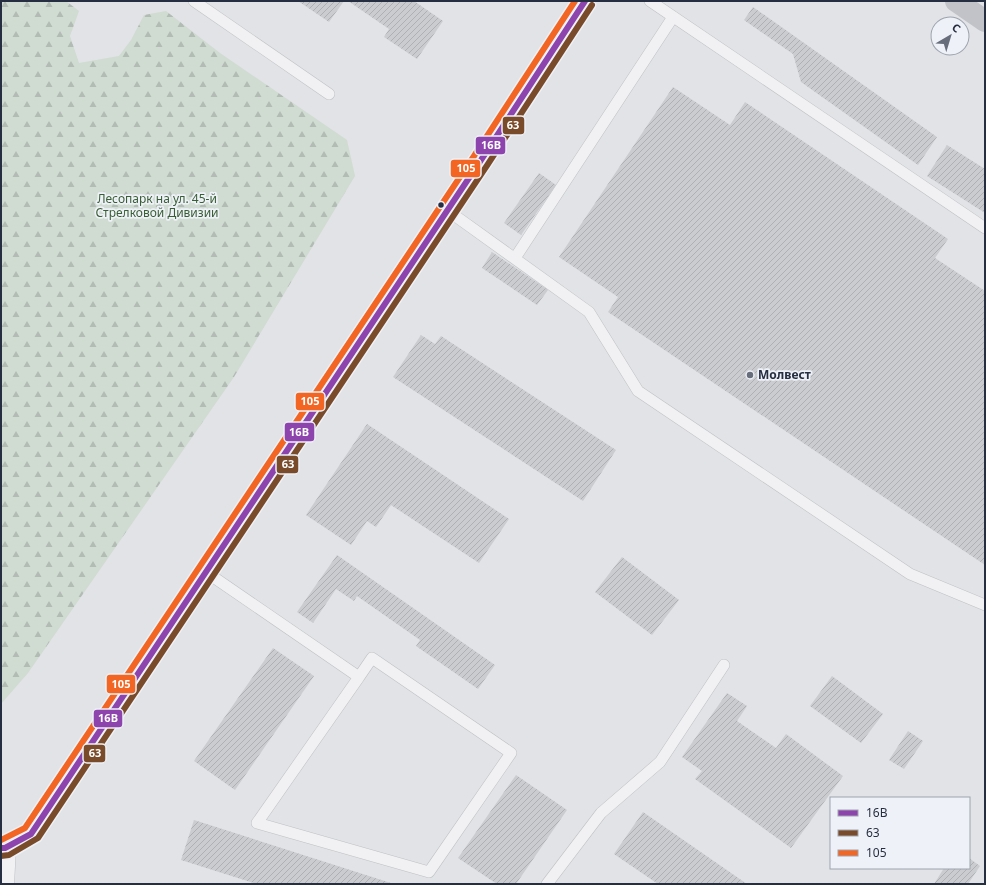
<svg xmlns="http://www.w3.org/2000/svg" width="986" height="885" viewBox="0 0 986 885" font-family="'Noto Sans',sans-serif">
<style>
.forest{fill:url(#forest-firs)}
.building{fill:url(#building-hatch)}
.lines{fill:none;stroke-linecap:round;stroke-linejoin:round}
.lane-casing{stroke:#bfc1c4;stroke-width:12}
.street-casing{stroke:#bfc1c4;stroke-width:23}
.lane{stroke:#f1f1f3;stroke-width:11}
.street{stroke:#f1f1f3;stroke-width:22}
.secondary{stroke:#c2c3c9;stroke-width:22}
.bus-1-casing{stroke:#eef1f7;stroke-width:9}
.bus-2-casing{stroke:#eef1f7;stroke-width:9}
.bus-3-casing{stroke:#eef1f7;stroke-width:9}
.bus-1{stroke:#8e44ad;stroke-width:6}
.bus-2{stroke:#7a4b2a;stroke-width:6}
.bus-3{stroke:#f26522;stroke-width:6}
.bus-dot{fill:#262e41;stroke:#eef1f7;stroke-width:1.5}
.poi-dot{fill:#676d7b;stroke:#eef1f7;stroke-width:1.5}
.labels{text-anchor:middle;stroke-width:3.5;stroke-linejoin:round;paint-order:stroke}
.park-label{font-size:12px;fill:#385e33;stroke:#eef1f7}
.poi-label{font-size:12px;font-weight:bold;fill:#262e41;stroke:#eef1f7;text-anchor:start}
.line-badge{stroke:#eef1f7;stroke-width:1.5}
.badge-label{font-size:11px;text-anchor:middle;font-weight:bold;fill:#fff}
</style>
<defs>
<pattern id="forest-firs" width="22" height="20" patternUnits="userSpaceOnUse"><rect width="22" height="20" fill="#d0dbd1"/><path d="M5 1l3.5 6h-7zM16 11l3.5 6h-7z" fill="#b2bcb5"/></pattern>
<pattern id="building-hatch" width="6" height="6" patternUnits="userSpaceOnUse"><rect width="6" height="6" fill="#cbccd0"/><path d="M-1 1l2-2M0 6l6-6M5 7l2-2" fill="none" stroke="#aeb0b4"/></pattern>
</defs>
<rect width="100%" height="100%" fill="#e1e3e6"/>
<path class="forest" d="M1,1H66L79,11L70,36L79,63L119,56L131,40L144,15L166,11L220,53L347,140L355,176L234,377L28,673L1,704Z"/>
<g class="building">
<path d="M298,1H344L329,22Z"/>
<path d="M348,1H414L443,21L417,59L384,37L389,29Z"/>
<path d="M753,7L937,137L918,165L801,82L793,54L744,20Z"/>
<path d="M673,87L730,125L745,102L948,239L935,258L985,291V565L608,312L618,297L559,257Z"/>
<path d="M947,145L985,169V213L927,176Z"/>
<path d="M539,173L556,185L521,235L504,223Z"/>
<path d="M492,252L548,290L537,305L482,268Z"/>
<path d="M421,335L435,344L441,336L616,450L583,501L393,377Z"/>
<path d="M367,424L509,519L479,563L391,505L376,527L367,521L351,545L306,515Z"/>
<path d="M337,555L495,665L478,689L416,646L420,640L357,596L354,601L336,589L313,623L297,612Z"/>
<path d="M622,557L679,600L652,635L595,592Z"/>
<path d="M273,648L314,676L235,790L194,761Z"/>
<path d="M832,676L883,714L861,743L810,706Z"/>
<path d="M727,693L747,706L737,721L776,748L786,734L843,776L791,848L695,779L702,771L682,757Z"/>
<path d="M908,731L923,741L904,769L889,760Z"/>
<path d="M516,775L567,810L516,884H497L458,858Z"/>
<path d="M643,812L747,884H658L614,854Z"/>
<path d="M194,820L394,884H257L181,860Z"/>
<path d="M969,858L980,866L968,884H934L944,868H969Z"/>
</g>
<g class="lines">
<g class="lane-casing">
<g id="lane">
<path d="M194,1L329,94"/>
<path d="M650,1L985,228"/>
<path d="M447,210L589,312L638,391L910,574L985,605"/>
<path d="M515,258L673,17"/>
<path d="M206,572L359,677L372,658L511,753L429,872L257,823L359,677"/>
<path d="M547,884L601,813L660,762L724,665"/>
</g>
</g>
<g class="street-casing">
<path id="street" d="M3,884L5,848"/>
</g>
<use href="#lane" class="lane"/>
<use href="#street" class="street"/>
<g class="secondary">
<path d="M956,1L985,21"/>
<path d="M1,848H5L31,834L481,160L585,1"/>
</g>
<g class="bus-1-casing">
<path id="bus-1" d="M1,848H5L31,834L481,160L585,1"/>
</g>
<g class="bus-2-casing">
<path id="bus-2" d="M1,856L9,855L38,838L488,164L592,5"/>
</g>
<g class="bus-3-casing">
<path id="bus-3" d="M1,840L25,828L474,156L575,1"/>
</g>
<use href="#bus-1" class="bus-1"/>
<use href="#bus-2" class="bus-2"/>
<use href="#bus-3" class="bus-3"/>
</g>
<circle class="bus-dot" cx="441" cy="205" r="3.5"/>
<circle class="poi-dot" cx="750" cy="375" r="4"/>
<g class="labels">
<g class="park-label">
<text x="157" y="203">Лесопарк на ул. 45-й<tspan x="157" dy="14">Стрелковой Дивизии</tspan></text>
</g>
<g class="poi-label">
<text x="758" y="379">Молвест</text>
</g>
</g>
<g class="line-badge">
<rect x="502" y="116" width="23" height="19" rx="4" fill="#7a4b2a"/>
<rect x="475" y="136" width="31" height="19" rx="4" fill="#8e44ad"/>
<rect x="450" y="159" width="31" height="19" rx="4" fill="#f26522"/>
<rect x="295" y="392" width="30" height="19" rx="4" fill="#f26522"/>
<rect x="284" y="422" width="31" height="20" rx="4" fill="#8e44ad"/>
<rect x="276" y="455" width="23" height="19" rx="4" fill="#7a4b2a"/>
<rect x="106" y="674" width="30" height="20" rx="4" fill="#f26522"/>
<rect x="93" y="709" width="30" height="19" rx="4" fill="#8e44ad"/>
<rect x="83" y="744" width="23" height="19" rx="4" fill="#7a4b2a"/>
</g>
<g class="badge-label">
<text x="513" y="129">63</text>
<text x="491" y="149">16В</text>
<text x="466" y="172">105</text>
<text x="310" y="405">105</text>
<text x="299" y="436">16В</text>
<text x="288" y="468">63</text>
<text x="121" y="688">105</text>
<text x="108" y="722">16В</text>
<text x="95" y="757">63</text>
</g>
<rect width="986" height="885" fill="none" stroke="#262e41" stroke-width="4"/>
<rect x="830" y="797" width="140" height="72" fill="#eef1f7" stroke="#9ea3ae"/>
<rect x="838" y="810" width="20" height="6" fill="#8e44ad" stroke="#9ea3ae"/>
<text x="866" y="817" font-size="12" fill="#262e41">16В</text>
<rect x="838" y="830" width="20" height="6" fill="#7a4b2a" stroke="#9ea3ae"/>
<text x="866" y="837" font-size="12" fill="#262e41">63</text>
<rect x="838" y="850" width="20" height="6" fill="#f26522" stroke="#9ea3ae"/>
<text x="866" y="857" font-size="12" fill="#262e41">105</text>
<g transform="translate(950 36) rotate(38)"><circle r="19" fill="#eef1f7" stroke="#9ea3ae"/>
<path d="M0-3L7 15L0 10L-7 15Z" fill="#676d7b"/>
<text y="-6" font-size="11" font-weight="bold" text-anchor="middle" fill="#262e41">С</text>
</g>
</svg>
